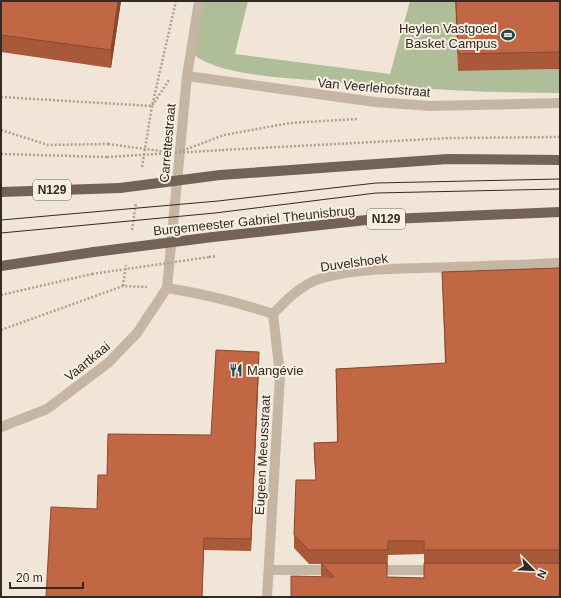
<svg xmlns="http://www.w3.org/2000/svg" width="561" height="598" viewBox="0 0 561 598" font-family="Arial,sans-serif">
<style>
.green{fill:#afbe98}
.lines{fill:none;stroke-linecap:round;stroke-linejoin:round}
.path{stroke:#b29f8e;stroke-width:2.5;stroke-dasharray:2 2;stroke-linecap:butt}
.minor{stroke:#c7b5a4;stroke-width:10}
.major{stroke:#746256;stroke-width:10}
.tram{stroke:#322a25;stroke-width:1}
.path-bridge{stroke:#b29f8e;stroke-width:2.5;stroke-dasharray:2 2;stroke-linecap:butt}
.major-bridge{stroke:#746256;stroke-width:10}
.wall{fill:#a7593a;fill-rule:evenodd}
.shaded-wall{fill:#88482f}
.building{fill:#c26743;stroke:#88482f}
.labels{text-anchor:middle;stroke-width:4;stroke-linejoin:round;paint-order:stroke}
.shield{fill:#f8efe3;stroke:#6d655e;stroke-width:1}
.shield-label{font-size:12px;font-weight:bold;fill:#322a25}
.poi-label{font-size:13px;fill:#322a25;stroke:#f8efe3;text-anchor:end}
.street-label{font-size:13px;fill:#322a25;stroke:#f8efe3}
</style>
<rect width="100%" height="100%" fill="#f0e5d7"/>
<path class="green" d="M203,1H248L235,54L390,74L410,1H455L458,71L560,69V93C481,93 403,88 324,81C289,78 219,76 193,54Z"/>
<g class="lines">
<g class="path">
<path d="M380,86L382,79"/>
<path d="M1,97L152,106L169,80"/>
<path d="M1,130L48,145L108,144"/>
<path d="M224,135L290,123L357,119"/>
<path d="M222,150L450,138L560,137"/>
<path d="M1,154L107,157"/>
<path d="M142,167L152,106L176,1"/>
<path d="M132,230L136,203"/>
<path d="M209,257L216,256"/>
<path d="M123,286L126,265"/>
<path d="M1,295L92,274"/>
<path d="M1,330L123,286L147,287"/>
</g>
<g class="minor">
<path d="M187,76L375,102L430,106L560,103"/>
<path d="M167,288C205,294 237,302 273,314"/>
<path d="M273,314C287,299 302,284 322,278C354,269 390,269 422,268C468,267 514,265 560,263"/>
<path d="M1,427L47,409L108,363L137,333L167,288L187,76L199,1"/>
<path d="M269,570H334"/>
<path d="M374,570H438"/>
<path d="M267,597L280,375L273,314"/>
</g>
<g class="major">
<path d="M220,175L448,159L560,160"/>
<path d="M1,192L120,188"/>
<path d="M213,237L366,220L560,212"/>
<path d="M1,266L94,252"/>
</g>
<g class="tram">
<path d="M1,220L218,201L376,183L560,179"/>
<path d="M1,233L215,213L376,193L560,189"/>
</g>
<g class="path-bridge">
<path d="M108,144L168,152"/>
<path d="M179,152L224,135"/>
<path d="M107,157L222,150"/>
<path d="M92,274L209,257"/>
</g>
<g class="major-bridge">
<path d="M120,188L220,175"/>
<path d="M94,252L213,237"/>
</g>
</g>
<g class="wall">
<path d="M1,1H121L111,68L1,52Z"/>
<path d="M455,1H560V69L458,71Z"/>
<path d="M560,268V597L321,576V564H309L294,548V535L316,480L314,456V443L337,442L336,369L445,363L442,272ZM424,554V578L387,577L388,555Z"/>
<path d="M259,364L251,551L204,550L202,597H46L97,509L107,475L211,435Z"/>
</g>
<g class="shaded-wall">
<path d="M118,1H121L111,68V50Z"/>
<path d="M259,352V364L251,551V539Z"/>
</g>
<g class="building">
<path d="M1,1H118L111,50L1,35Z"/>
<path d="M456,1H560V52L458,54Z"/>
<path d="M560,268V550H424V541H388V550H309L294,535L296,480H316L314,443L338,442L336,369L446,363L442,272Z"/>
<path d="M216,350L259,352L251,539L204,538L202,597H46L51,507L97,509L98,475H107L108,434L211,435Z"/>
<path d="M321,563H387V577L424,578V563H560V597H291V576L334,577Z"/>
</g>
<defs>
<g id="stadium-bare" transform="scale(1.08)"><path d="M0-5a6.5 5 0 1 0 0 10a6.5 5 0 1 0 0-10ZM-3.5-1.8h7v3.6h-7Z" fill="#1d4c52" stroke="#f8efe3" stroke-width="2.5" paint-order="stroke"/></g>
<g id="restaurant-bare" transform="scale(1.08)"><path d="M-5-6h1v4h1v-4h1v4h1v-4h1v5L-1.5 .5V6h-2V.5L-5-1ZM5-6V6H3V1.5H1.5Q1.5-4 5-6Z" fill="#1d4c52" stroke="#f8efe3" stroke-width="2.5" paint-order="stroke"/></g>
</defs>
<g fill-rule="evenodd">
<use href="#stadium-bare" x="508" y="35"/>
<use href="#restaurant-bare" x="236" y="370"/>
</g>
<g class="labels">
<g class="shield">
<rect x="33" y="180" width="38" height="20" rx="3"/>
<rect x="367" y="209" width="38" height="20" rx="3"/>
</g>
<g class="shield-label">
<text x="52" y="194">N129</text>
<text x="386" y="223">N129</text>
</g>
<g class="poi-label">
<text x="497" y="33">Heylen Vastgoed<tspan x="497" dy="15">Basket Campus</tspan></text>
<text x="247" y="375" text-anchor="start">Mangévie</text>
</g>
<g class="street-label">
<text transform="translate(374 87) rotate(5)" y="5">Van Veerlehofstraat</text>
<text transform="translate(167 143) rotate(-85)" y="5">Carrettestraat</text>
<text transform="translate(254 220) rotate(-6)" y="5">Burgemeester Gabriel Theunisbrug</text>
<text transform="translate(354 262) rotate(-8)" y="5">Duvelshoek</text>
<text transform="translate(87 361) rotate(-39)" y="5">Vaartkaai</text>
<text transform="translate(262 455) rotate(-87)" y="5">Eugeen Meeusstraat</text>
</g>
</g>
<rect width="561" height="598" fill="none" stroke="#322a25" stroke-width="4"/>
<g transform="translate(533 570) rotate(114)" stroke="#f8efe3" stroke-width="3" paint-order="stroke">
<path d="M0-3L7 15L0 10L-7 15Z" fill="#322a25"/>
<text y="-6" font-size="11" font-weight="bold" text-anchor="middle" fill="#322a25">N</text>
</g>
<path d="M10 582v6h73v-6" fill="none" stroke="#322a25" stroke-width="2"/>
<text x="16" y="582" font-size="12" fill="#322a25" stroke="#f8efe3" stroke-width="3" paint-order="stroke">20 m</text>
</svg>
